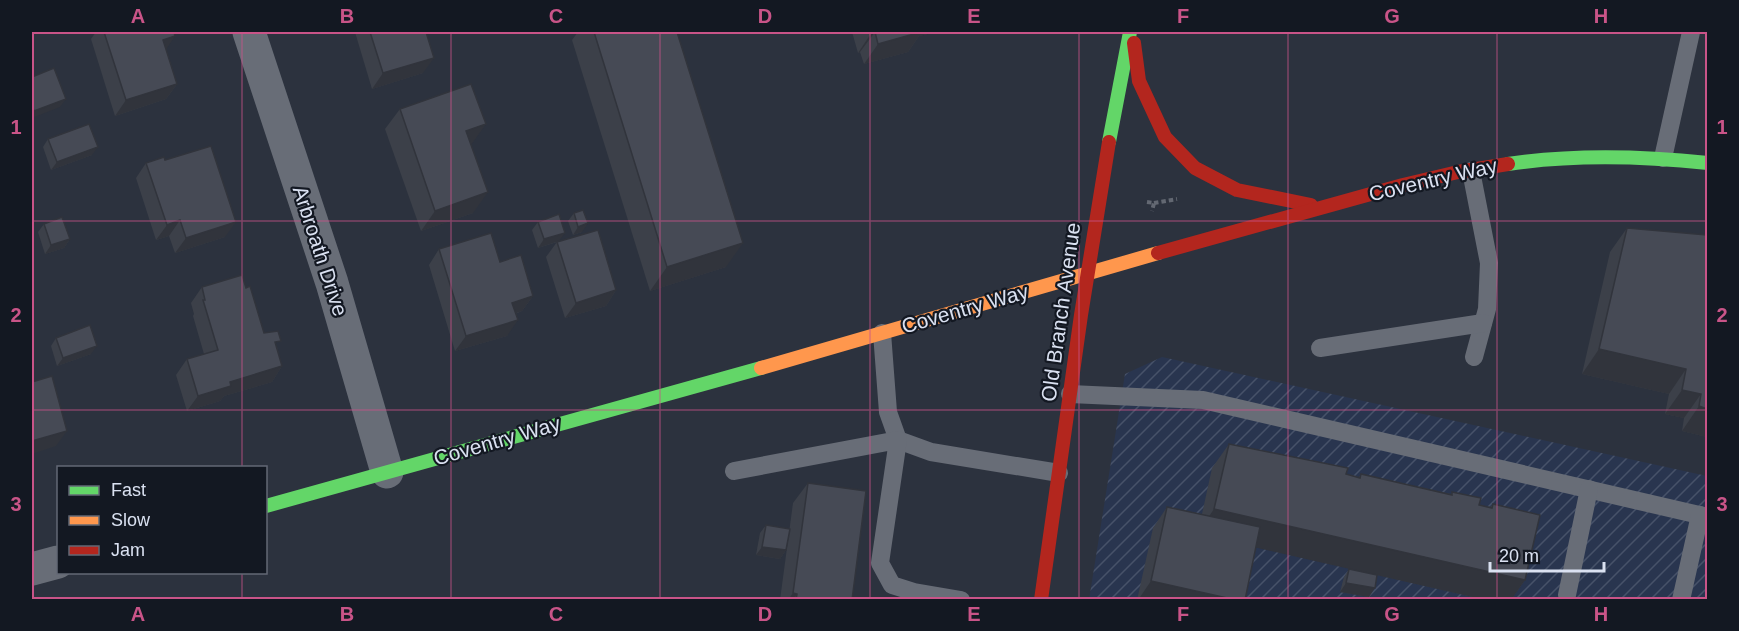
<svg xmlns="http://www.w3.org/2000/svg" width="1739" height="631" viewBox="0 0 1739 631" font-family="Arial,sans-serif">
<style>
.industrial{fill:url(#industrial-furrows)}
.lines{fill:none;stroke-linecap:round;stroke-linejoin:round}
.path{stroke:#636872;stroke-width:4;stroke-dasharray:4.5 3;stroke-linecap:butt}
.lane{stroke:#686d77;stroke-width:18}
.street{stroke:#686d77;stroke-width:33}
.fast{stroke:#63d668;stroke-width:14}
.slow{stroke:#ff974d;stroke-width:14}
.jam{stroke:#b3261e;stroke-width:14}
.wall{fill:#3c4049}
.shaded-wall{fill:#31343c}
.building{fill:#464a55;stroke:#31343c;stroke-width:1.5}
.grid{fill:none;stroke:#c95488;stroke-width:1.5;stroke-opacity:0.55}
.labels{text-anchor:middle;stroke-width:4.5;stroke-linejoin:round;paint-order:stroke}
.street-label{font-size:21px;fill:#dae1f1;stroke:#131822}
.neatline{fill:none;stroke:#c95488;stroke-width:2}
.grid-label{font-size:20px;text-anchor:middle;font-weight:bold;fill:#c95488}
</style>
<defs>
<pattern id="industrial-furrows" width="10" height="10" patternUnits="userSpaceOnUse" patternTransform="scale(1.5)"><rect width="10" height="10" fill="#29354f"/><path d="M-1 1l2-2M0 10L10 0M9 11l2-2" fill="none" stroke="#475269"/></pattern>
</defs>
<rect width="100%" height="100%" fill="#2c323e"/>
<path class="industrial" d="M1162,357L1707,476V599L1089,600L1125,374Z"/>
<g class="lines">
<g class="path">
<path d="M1147,202L1154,203L1152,211"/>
<path d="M1154,203L1177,199"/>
</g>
<g class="lane">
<path d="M1663,158L1691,32"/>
<path d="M1471,171L1489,263L1487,309L1474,357"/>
<path d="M882,333L888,412L898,440L931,452L1059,473"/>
<path d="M1320,348L1483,323"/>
<path d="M1070,394L1203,400L1708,517"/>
<path d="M734,471L898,440L880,563L892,585L914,592L961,600"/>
<path d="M1567,595L1589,489"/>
<path d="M1681,600L1700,515"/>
</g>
<g class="street">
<path d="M249,32L332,283L387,472"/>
<path d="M32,569L58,562"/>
</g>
<g class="fast">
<path d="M1109,142L1130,32"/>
<path d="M1508,164C1575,154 1641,156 1708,163"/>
<path d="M266,506L761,368"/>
</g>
<path class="slow" d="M761,368L1158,253"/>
<g class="jam">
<path d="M1134,43L1139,81L1165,137L1195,168L1237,190L1311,205"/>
<path d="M1158,253L1403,185L1458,172L1508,164"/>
<path d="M1041,600L1081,315L1109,142"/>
</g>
</g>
<g class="wall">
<path d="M96,32H104L166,49L177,84L166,99L115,116L91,39Z"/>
<path d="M355,32H426L423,73L372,89Z"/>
<path d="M578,32H677L726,267L650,291L572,40Z"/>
<path d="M852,32H936L919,36L908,52L864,64L860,52L858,53Z"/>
<path d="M400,109L471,145L473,213L421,231L385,129Z"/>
<path d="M48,139L92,155L51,170L43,147Z"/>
<path d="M165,160L225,237L175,253L169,236L156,240L136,178L146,163Z"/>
<path d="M574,213L582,232L573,235L568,221Z"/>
<path d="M538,222L616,290L606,306L565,318L546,257L557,242L538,248L532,230Z"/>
<path d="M44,224L70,239L64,248L45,254L38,232Z"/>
<path d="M1627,228L1707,235V437L1682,431L1684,418L1665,414L1669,394L1582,374L1610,252Z"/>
<path d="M439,249L500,262L533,296L522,311L515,314L507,336L455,351L429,265Z"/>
<path d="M202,287L246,288L264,333L277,347L282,366L272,382L224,396L220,401L187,411L176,375L187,359L204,354L193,316L194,314L191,303Z"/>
<path d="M56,338L91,354L57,366L51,346Z"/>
<path d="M1229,444L1359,477L1361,474L1451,494L1452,492L1479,505L1490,507L1493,504L1525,580L1511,600H1486L1256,547L1245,600H1137L1153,528L1167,507L1202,514L1212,468Z"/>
<path d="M808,483L852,600H780L793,503Z"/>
<path d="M766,525L786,550L780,559L756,555L760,533Z"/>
<path d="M1349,569L1369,597L1340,592L1344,577Z"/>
</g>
<g class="shaded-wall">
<path d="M872,32H875L860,52L858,53Z"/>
<path d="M911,32H936L919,36L908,52L864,64L878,44Z"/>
<path d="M175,36L165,51L163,40Z"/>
<path d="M434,58L423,73L372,89L383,73Z"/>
<path d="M177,84L166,99L115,116L126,100Z"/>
<path d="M66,99L60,107L32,118V115L34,111Z"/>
<path d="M486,124L471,145L466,131Z"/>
<path d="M98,147L92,155L51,170L57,162Z"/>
<path d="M488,192L473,213L421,231L435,211Z"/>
<path d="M180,220L169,236L156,240L167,225Z"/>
<path d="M236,222L225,237L175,253L186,238Z"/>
<path d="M588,223L582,232L573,235L578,227Z"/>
<path d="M565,233L559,241L538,248L544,239Z"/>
<path d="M70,239L64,248L45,254L51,245Z"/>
<path d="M743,243L726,267L650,291L667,267Z"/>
<path d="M616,290L606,306L565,318L576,303Z"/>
<path d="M533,296L522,311L501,318L512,303Z"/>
<path d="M518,320L507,336L455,351L466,336Z"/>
<path d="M97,346L91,354L57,366L63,358Z"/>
<path d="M1599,349L1686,369L1669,394L1582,374Z"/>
<path d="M282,366L272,382L224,396L220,401L187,411L198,396L230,382Z"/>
<path d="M1682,390L1701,394L1684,418L1665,414Z"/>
<path d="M1699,406L1707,409V437L1682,431Z"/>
<path d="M67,431L56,446L32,454V441Z"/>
<path d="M1214,509L1525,580L1511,600H1486L1197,534Z"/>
<path d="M762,547L786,550L780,559L756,555Z"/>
<path d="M1151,581L1236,600H1138Z"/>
<path d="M1346,583L1375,588L1369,597L1340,592Z"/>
<path d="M793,593L797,594L793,600H788Z"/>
</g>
<g class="building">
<path d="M104,32H174L175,36L163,40L177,84L126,100Z"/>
<path d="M370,32H426L434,58L383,73Z"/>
<path d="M594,32H677L743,243L667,267Z"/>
<path d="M872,32H921L878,44L875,32Z"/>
<path d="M54,68L66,99L34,111L32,105V77Z"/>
<path d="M471,84L486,124L466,131L488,192L435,211L400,109Z"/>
<path d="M89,124L98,147L57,162L48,139Z"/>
<path d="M211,146L236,222L186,238L180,220L167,225L146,163L164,157L165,160Z"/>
<path d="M583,210L588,223L578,227L574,213Z"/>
<path d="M559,214L565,233L544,239L538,222Z"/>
<path d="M62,217L70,239L51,245L44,224Z"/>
<path d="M1627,228L1707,235V409L1699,406L1701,394L1682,390L1686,369L1599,349Z"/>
<path d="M598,230L616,290L576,303L557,242Z"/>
<path d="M491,233L500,262L521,255L533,296L512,303L518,320L466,336L439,249Z"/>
<path d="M242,275L246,288L250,286L264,333L278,331L281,341L275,342L282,366L230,382L231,386L198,396L187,359L218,350L203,300H205L202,287Z"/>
<path d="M90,325L97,346L63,358L56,338Z"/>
<path d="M52,376L67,431L32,441V382Z"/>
<path d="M1229,444L1348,468L1346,474L1360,478L1361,474L1452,495V492L1481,498L1479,505L1492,508L1493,504L1540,515L1525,580L1214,509Z"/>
<path d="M808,483L866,491L852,600H796L797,594L793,593Z"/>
<path d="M1167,507L1260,527L1245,600H1236L1151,581Z"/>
<path d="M766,525L790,529L786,550L762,547Z"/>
<path d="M1349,569L1377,575L1375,588L1346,583Z"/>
</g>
<path class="grid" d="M242,32V468M451,32V600M660,32V600M870,32V600M1079,32V600M1288,32V600M1497,32V600M32,221H1708M32,410H1708M242,572V600"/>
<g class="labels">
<g class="street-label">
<text transform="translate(1433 180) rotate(-13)" y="7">Coventry Way</text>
<text transform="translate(320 251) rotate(72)" y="7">Arbroath Drive</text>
<text transform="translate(965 309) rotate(-16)" y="7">Coventry Way</text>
<text transform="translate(1061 312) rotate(-82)" y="7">Old Branch Avenue</text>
<text transform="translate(497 441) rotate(-16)" y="7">Coventry Way</text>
</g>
</g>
<rect width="1739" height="631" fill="none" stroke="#131822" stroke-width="66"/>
<rect x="57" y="466" width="210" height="108" fill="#131822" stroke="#636875" stroke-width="1.5"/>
<rect x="69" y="486" width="30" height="9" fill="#63d668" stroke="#636875" stroke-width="1.5"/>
<text x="111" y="496" font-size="18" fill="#dae1f1">Fast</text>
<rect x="69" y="516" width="30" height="9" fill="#ff974d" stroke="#636875" stroke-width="1.5"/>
<text x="111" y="526" font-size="18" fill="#dae1f1">Slow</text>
<rect x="69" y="546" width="30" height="9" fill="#b3261e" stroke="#636875" stroke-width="1.5"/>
<text x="111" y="556" font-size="18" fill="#dae1f1">Jam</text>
<path d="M1490 562v9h114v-9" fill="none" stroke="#dae1f1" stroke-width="3"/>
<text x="1499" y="562" font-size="18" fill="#dae1f1" stroke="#131822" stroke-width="4.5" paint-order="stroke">20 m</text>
<rect x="33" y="33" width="1673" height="565" class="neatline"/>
<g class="grid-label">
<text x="138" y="23">A</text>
<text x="347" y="23">B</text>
<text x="556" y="23">C</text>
<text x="765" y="23">D</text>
<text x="974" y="23">E</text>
<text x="1183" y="23">F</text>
<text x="1392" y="23">G</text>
<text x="1601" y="23">H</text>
<text x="16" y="134">1</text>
<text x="1722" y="134">1</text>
<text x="16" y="322">2</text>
<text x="1722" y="322">2</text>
<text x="16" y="511">3</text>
<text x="1722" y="511">3</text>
<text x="138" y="621">A</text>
<text x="347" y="621">B</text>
<text x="556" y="621">C</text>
<text x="765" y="621">D</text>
<text x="974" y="621">E</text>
<text x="1183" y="621">F</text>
<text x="1392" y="621">G</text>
<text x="1601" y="621">H</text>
</g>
</svg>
